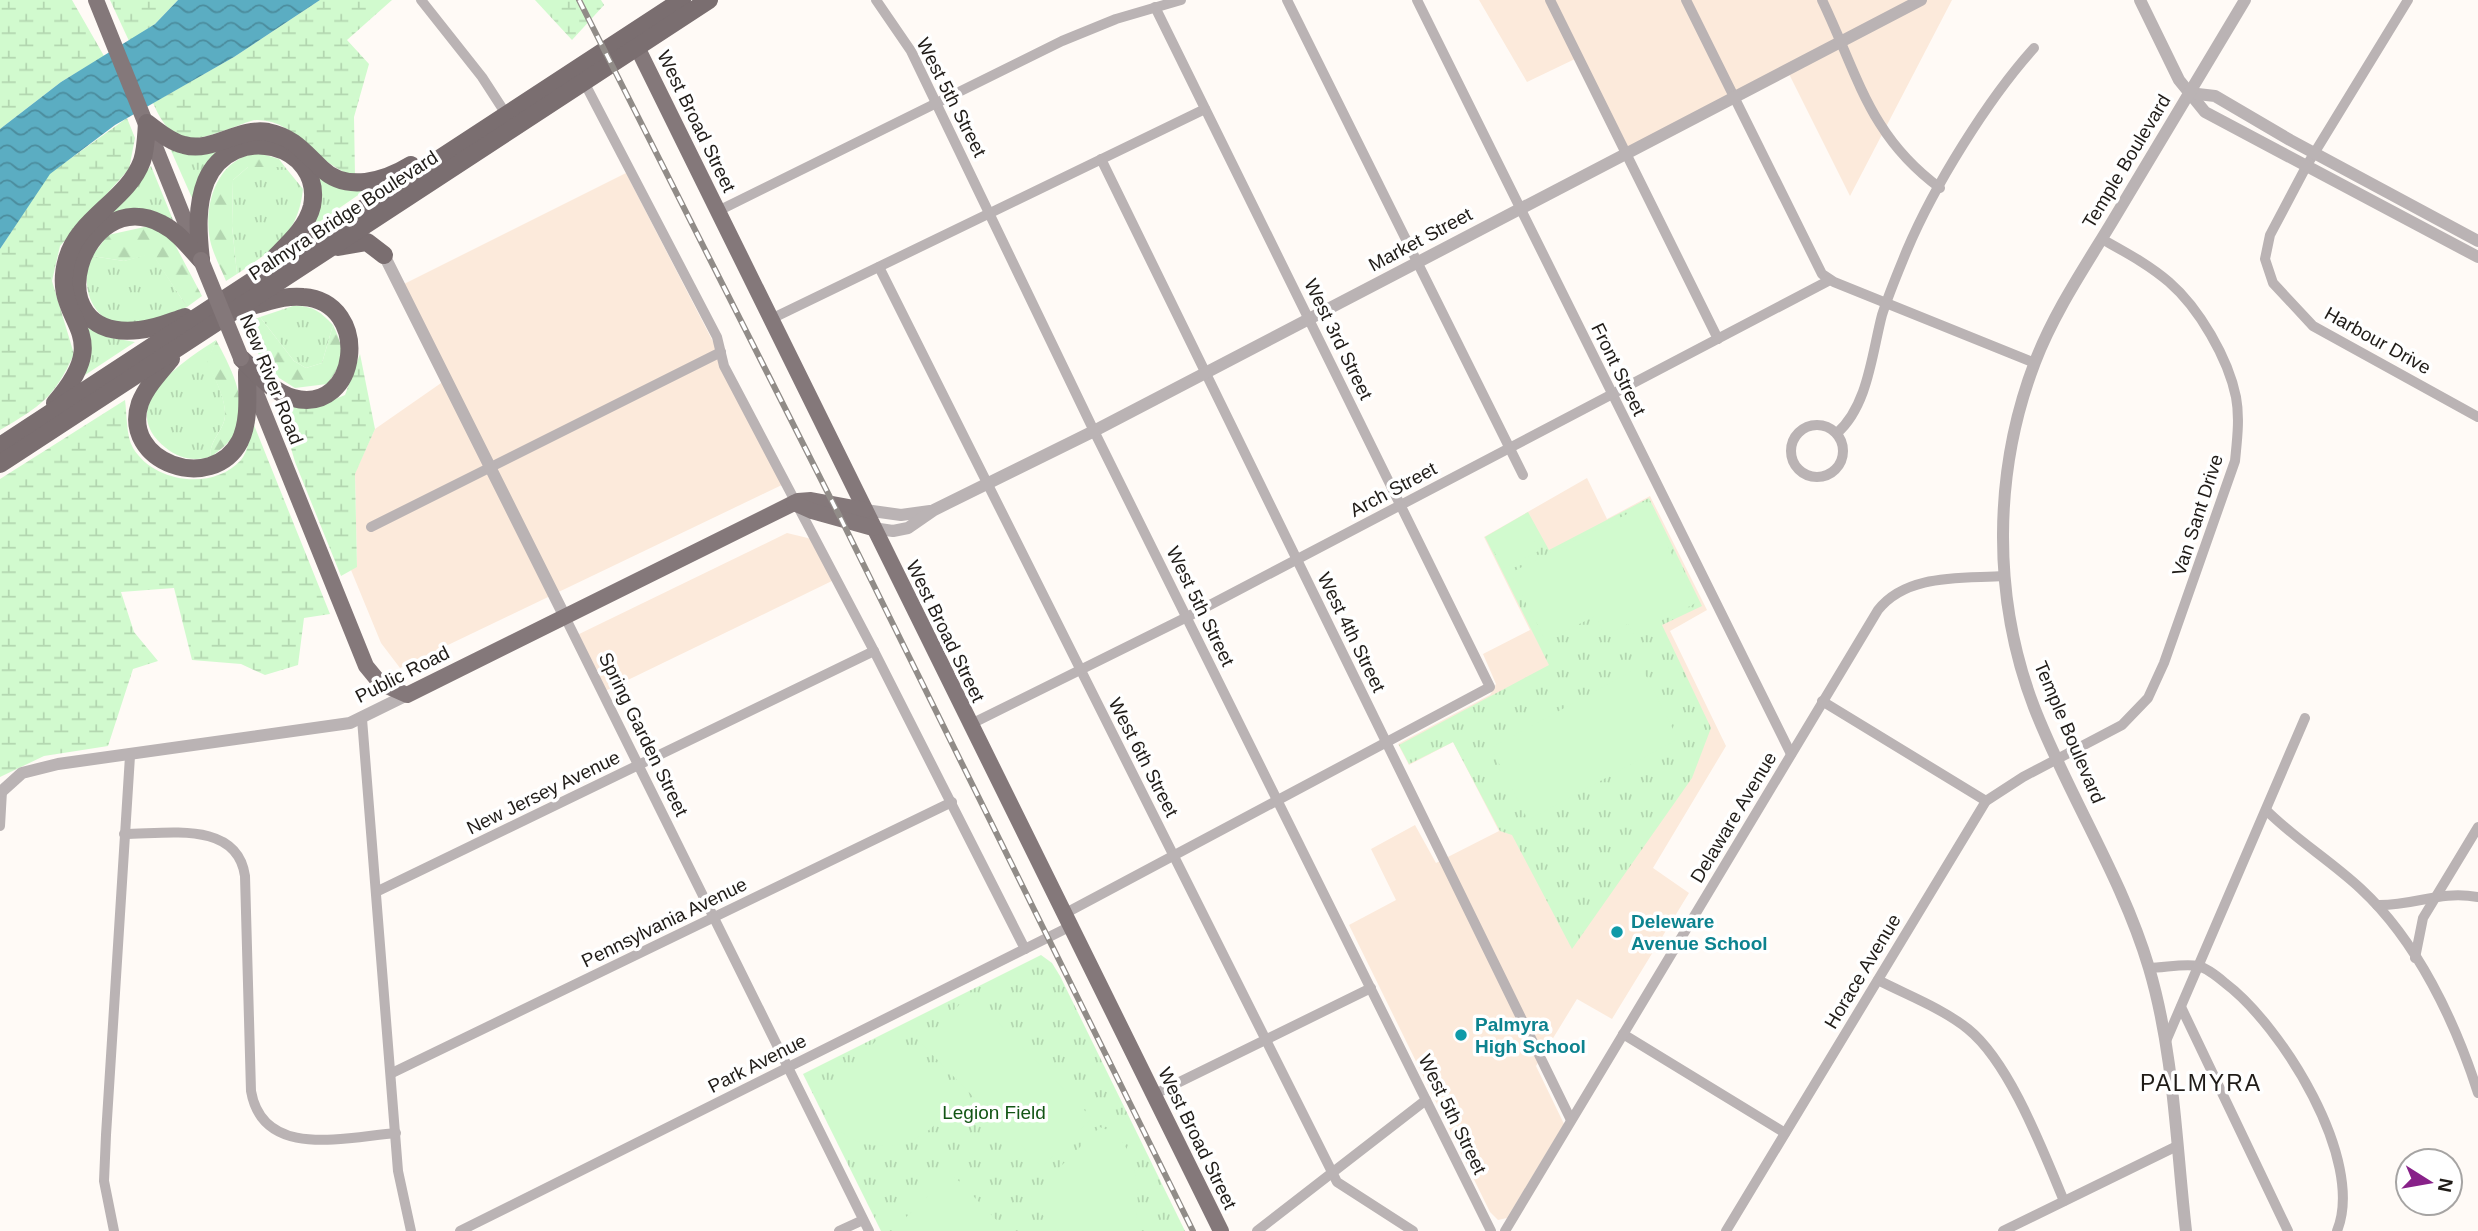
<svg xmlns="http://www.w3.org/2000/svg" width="2478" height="1231" viewBox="0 0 2478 1231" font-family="Arial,sans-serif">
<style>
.built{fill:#fceadb}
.grass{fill:url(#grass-tufts)}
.forest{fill:url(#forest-firs)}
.wetland{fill:url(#wetland-marsh)}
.pitch{fill:#d1face}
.water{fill:url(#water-waves)}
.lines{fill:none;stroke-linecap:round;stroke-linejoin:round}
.minor{stroke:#bab3b4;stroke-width:10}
.tertiary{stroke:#bab3b4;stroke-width:12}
.primary{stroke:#84787a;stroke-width:16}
.trunk{stroke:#7a6e70;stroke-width:18}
.rail-casing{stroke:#918c88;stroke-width:6}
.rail{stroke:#fff;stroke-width:3.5;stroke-dasharray:10;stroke-linecap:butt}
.primary-bridge{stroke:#84787a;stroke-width:16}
.culture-dot{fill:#0f9aa8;stroke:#fff;stroke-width:2.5}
.labels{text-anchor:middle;stroke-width:7;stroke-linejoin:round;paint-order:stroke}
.street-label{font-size:19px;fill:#201c18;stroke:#fff}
.culture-label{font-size:19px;font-weight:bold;fill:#0d838f;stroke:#fff;text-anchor:start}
.park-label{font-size:19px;fill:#135515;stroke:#fff}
.quarter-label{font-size:23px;letter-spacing:2px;fill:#201c18;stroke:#fff}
</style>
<defs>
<pattern id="grass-tufts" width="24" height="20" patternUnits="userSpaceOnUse" patternTransform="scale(1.75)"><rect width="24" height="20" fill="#d1face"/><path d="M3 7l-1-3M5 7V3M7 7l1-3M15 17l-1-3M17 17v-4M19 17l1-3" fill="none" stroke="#b3d6b0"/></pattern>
<pattern id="forest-firs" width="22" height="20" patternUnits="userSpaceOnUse" patternTransform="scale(1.75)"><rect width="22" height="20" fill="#d1face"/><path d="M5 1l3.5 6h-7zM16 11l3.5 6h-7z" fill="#b3d6b0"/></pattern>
<pattern id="wetland-marsh" width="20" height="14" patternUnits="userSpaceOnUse" patternTransform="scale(1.75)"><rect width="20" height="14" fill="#d1face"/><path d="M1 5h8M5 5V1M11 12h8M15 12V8" fill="none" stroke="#b3d6b0"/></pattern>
<pattern id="water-waves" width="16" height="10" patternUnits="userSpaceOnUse" patternTransform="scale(1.75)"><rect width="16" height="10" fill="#5badc2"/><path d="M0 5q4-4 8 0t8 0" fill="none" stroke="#4b8c9d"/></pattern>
</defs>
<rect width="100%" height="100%" fill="#fffaf6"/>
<g class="built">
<path d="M1479,0H1952L1850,196L1787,70L1625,154L1577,58L1527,82Z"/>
<path d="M626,173L786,483L400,668L381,643L351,570L357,566L355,473L375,429L444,381L398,287Z"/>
<path d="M1587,478L1607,519L1650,496L1707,610L1670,631L1726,746L1653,868L1689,893L1612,1019L1577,999L1536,1066L1564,1124L1507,1218L1498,1220L1490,1212L1349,925L1396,900L1371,849L1415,825L1436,863L1499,831L1453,742L1409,765L1398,744L1490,695L1496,684L1483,654L1530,630L1484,537Z"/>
<path d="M787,533L816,540L836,579L601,693L573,637Z"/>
</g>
<g class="grass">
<path d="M169,146L225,147L192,198Z"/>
<path d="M151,166L173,220C149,211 133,210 109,216Z"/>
<path d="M248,167H285L303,189C298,236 273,249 237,274L232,226L233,180Z"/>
<path d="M314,170C329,182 343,192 364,191L309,229Z"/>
<path d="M152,253L187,307C166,316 146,326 123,324C90,322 79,281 92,256L124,261Z"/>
<path d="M293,306C312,305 320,311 333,325L322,363L306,368L294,361L260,317Z"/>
<path d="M84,320L107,337L135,342L85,375L91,349Z"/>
<path d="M216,340L208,362C214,378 226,397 225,416C224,431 208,441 211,457C193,461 180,459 166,448C114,406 182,362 216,340Z"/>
<path d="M1649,498L1702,606L1662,625L1711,728L1692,778L1572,949L1512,835L1500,831L1453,742L1409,764L1399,745L1549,665L1485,537L1528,512L1549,550Z"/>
<path d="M1041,955L1052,963L1060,976L1185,1231H881L803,1074Z"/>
</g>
<g class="forest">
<path d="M259,153L279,159L285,167H248L233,180L232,226L237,274L226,281C221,268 213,254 210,240C203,203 218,157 259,153Z"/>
<path d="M149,226L172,239L202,296L187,307L152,254L124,261L92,256L108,235Z"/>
<path d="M260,317L294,361L306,368L322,363L333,325C346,353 345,360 327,384L295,388L265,369L245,323Z"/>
<path d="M216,340C229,364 249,401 237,429C232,441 220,450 211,457C208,441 224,431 225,416C226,398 214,378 207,362Z"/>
</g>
<g class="wetland">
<path d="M0,0H72L104,56L61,82L0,129Z"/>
<path d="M110,0H178L155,24L129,41Z"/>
<path d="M320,0H392L347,40L369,64L354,117L355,176C315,165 299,121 258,120C251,120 243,124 237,126C194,141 174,151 153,103L234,57Z"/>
<path d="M535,0H601L604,5L572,40Z"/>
<path d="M127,118L135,138L129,169L60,246L52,281L74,354C54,398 41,406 0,430V249L49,174Z"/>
<path d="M360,354L375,429L355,474L357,567L341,576L295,462L277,400L316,407L345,395Z"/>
<path d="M125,400C127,414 126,436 133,448C154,483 213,491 241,460C248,452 250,434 254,425L330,614L304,618L298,665L265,675L241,664L192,660L174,588L121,592L134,632L158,661L133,669L108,746L44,756L0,777V479Z"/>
</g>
<g class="pitch">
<path d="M1647,504L1696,603L1634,634L1628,624L1605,635L1595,616L1546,641L1510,573Z"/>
<path d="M1523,516L1539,551L1503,568L1486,537Z"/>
<path d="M1641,666L1678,739L1528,820L1491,748Z"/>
<path d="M970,994L1092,1118L1042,1167L921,1043Z"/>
<path d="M879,1038H890L951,1101C932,1145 877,1161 839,1130C829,1121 823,1110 817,1099Z"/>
<path d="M1100,1127C1103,1129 1107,1129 1110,1131C1138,1145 1143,1206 1133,1231H1058L1032,1204L1031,1196Z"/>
<path d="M951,1173L1007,1231H896L894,1229Z"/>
</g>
<path class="water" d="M178,0H320L234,57L115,125L50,174L0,249V129L61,82L155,24Z"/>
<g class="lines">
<g class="minor">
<path d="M421,0L482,77L506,114"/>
<path d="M876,0L911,51L1094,431L1491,1231"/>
<path d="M1287,0L1523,475"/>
<path d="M1417,0L1791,754"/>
<path d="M1550,0L1718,339"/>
<path d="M1686,0L1822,274L1834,282L2035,363"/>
<path d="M1822,0C1858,75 1869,136 1940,188"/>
<path d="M2408,0L2307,165L2270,235L2265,259L2273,283L2313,326L2478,417"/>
<path d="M584,82L717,337L724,366L874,651L1025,949"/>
<path d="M1101,159L1571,1120"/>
<path d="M718,211L1062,41L1116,19L1181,0"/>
<path d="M879,267L1337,1182L1413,1231"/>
<path d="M771,319L1205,109"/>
<circle cx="1817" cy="451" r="26"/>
<path d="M1837,433C1868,406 1872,353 1882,315C1889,293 1898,272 1907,250C1934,186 1988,99 2034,48"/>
<path d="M371,527L721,352"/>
<path d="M565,617L869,1231"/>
<path d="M1822,701L1986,801"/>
<path d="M362,719L398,1171L411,1231"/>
<path d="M969,725L1187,617L1830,280"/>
<path d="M2266,810C2295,839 2331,861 2361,889C2417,941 2455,1021 2478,1093"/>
<path d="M0,826L2,791"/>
<path d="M124,834C167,834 237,820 245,876L251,1091C263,1160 346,1137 396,1133"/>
<path d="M378,891L874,651"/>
<path d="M2377,905C2415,906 2439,890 2478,897"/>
<path d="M1064,914L1490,687L1155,7"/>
<path d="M2415,958L2423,918L2478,827"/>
<path d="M2149,968C2164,968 2184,963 2198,966C2207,968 2218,977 2225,983C2281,1025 2366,1160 2337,1231"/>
<path d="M1878,980C1907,995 1942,1008 1968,1029C2010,1063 2043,1151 2064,1201"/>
<path d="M2181,1007L2288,1231"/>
<path d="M1623,1034L1785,1133"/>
<path d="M2166,1041L2305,718"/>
<path d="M392,1073L952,802"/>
<path d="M1153,1095L1371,988"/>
<path d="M114,1231L104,1181L106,1135L130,756"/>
<path d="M460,1231L1069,927"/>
<path d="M839,1231L863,1220"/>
<path d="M1257,1231L1426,1100"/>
<path d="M1505,1231L1878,610C1907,573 1962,579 2004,576"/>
<path d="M1726,1231L1986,801L2023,777L2122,725L2148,698L2164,663L2235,461C2237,440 2240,418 2236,397C2228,358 2199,308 2169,282C2148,264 2125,252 2102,239"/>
<path d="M2003,1231L2177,1146"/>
</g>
<g class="tertiary">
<path d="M2140,0L2179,80L2205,112L2478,257"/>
<path d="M2189,93L2215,96L2290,140L2478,241"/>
<path d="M384,255L565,617"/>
<path d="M865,510L901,515L930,511"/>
<path d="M873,528L893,531L908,528L934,510L1094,431L1921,0"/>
<path d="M2,791L22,773L58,764L350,723L407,695"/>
<path d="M2186,1231C2176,1144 2174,1052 2149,968C2122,877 2068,795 2034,707C1992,597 1993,472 2035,362C2055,310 2087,264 2115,217C2158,144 2202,72 2245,0"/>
</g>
<g class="primary">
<path d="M96,0L197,251"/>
<path d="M637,47L1221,1231"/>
<path d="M249,376L366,666L380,683L407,695L798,501L811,500L865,510"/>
<path d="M794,503L812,511L873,528"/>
</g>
<g class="trunk">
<path d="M338,247L367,242L384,255"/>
<path d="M201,260C198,234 196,206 206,181C232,120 324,144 312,206C307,227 289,243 275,257"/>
<path d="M185,317C170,322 155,329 139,330C31,342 82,181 162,224C178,232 189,247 201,260"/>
<path d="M171,359C160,372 146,387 140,403C120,462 212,495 240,441C250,420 247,394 247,372"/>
<path d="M242,359C257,373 272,392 293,398C359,416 373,302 303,297C285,295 268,302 251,306"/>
<path d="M55,403C120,328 48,324 67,259C78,218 128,200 142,161C146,149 146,136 147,123C158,131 170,142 184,145C213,153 238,127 268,132C293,137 304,152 321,168C346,193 385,181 411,165"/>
<path d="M0,446L682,0"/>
<path d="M0,464L709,0"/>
</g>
<g class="rail-casing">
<path id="rail" d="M579,0L841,519L1193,1231"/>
</g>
<use href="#rail" class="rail"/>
<path class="primary-bridge" d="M201,260L241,358"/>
</g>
<g class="culture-dot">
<circle cx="1617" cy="932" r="7"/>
<circle cx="1461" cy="1035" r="7"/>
</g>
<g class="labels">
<g class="street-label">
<text transform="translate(952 97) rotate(63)" y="7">West 5th Street</text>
<text transform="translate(697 121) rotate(64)" y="7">West Broad Street</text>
<text transform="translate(2126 161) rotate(-59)" y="7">Temple Boulevard</text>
<text transform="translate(343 215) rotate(-33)" y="7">Palmyra Bridge Boulevard</text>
<text transform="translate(1420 239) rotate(-28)" y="7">Market Street</text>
<text transform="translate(1339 339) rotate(64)" y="7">West 3rd Street</text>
<text transform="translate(2378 340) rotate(29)" y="7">Harbour Drive</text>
<text transform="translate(1619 369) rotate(64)" y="7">Front Street</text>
<text transform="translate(272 379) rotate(68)" y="7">New River Road</text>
<text transform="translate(1393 489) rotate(-28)" y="7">Arch Street</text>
<text transform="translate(2197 515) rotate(-72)" y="7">Van Sant Drive</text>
<text transform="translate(1201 606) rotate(64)" y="7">West 5th Street</text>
<text transform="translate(946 631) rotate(64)" y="7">West Broad Street</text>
<text transform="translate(1352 632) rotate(64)" y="7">West 4th Street</text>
<text transform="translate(402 674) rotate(-27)" y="7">Public Road</text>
<text transform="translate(2070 732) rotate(67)" y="7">Temple Boulevard</text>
<text transform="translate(644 734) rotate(64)" y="7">Spring Garden Street</text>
<text transform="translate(1144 757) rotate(63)" y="7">West 6th Street</text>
<text transform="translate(543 792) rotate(-26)" y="7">New Jersey Avenue</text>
<text transform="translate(1733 817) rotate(-59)" y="7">Delaware Avenue</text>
<text transform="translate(664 922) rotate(-26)" y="7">Pennsylvania Avenue</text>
<text transform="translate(1862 971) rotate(-59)" y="7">Horace Avenue</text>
<text transform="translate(757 1063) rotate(-27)" y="7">Park Avenue</text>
<text transform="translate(1453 1114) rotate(64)" y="7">West 5th Street</text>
<text transform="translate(1198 1138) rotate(64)" y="7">West Broad Street</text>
</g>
<g class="culture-label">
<text x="1631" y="928">Deleware<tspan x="1631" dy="22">Avenue School</tspan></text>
<text x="1475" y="1031">Palmyra<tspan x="1475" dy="22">High School</tspan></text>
</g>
<g class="park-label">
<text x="994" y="1119">Legion Field</text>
</g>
<g class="quarter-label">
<text x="2201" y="1091">PALMYRA</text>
</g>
</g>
<g transform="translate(2429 1182) rotate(101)"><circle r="33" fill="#ffffff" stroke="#a6a4a3" stroke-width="2"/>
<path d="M0-5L12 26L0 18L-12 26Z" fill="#882189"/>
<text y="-10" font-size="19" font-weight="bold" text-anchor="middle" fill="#201c18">N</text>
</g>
</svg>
